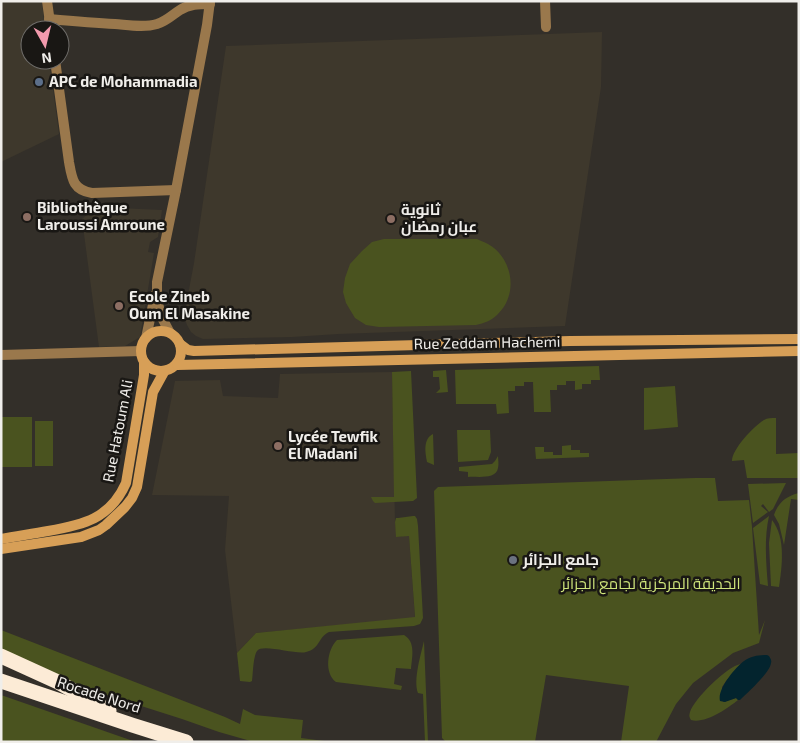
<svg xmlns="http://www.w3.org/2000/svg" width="800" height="743" viewBox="0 0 800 743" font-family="'Exo 2',Cairo,sans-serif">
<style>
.built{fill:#3e382c}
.green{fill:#4a531f}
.water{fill:#03242e}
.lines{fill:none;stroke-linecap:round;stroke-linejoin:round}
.street{stroke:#9a784c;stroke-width:10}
.secondary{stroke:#d79f57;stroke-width:10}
.highway{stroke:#fcebd6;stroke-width:15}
.service-dot{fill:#5c6f8a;stroke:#191714;stroke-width:2}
.education-dot{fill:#8d6e63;stroke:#191714;stroke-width:2}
.worship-dot{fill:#6b7280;stroke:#191714;stroke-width:2}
.labels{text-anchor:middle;stroke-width:5;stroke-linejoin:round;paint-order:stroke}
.poi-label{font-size:15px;font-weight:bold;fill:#f0eeea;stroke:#191714;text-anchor:start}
.street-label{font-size:15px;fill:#f0eeea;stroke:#191714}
.park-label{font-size:15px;fill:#cfe57b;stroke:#191714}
</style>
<rect width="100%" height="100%" fill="#332f29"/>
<g class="built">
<path d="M1,1H42L45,30H30V60H49L59,134L1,162Z"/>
<path d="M602,32L601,87L565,326L338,334L292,337L203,339L196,336L191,332L187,325L184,316L194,263L226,46Z"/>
<path d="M96,207L162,210L158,237L150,242L148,252L154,253L140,337L125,346L99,347L82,219Z"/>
<path d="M392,372L395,522L397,537L409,535L415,618L256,633L237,653L225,550L229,496L152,495L175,381L220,380L223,396L278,398L280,374Z"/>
</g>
<g class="green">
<path d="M384,239H477C480,241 485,242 488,244C513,258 519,295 497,315C491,321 484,323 476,325L379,327L366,325L355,318L346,303L343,292L345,278L350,264L362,251L372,242Z"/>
<path d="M599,366L600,380H591V384H582V389L575,390V381H566V385H557V390H550L551,412H534L533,382H524V386H515V391H508L509,413L497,414L496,404H456L455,370Z"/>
<path d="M446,370L448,392L436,393L440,389L439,377H433V371Z"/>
<path d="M411,371L417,498L413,501L375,503L373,501L371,497H394L392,372Z"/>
<path d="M675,386L678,427L644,430V388Z"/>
<rect x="1" y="417" width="31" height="50"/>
<path d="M776,418V454L799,453V478H747L744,460L732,461C732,449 754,426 764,420C767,418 772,418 776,418Z"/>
<rect x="35" y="421" width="18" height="45"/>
<path d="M457,430H490L491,452L488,460L458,462Z"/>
<path d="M433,434L434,465L427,462C425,452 423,439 433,434Z"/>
<path d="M571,445V450H580V453H589V457L536,459L535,447H544V452H553V455H562V446Z"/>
<path d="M498,456C498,459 499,464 498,468C496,480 477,476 468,477V472L459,471V467L492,464L495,461Z"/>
<path d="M695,478H715L718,501L749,500L752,527L759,635L765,620L759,643L733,653L693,683L676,704L656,742H621L629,686L546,675L535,742H446L442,738L434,491L438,487Z"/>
<path d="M786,483L773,509L769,512L763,504L761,506L768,512L753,523L748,484Z"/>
<path d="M799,493V500L791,499L784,545L779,524L774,515C778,503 786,496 799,493Z"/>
<path d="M413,516H415L417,519L418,526L423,618L420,624L414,626L329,632C318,637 320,649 306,652C296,655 262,643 257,651C253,657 253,674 252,681L250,682L240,681L237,653L256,633L415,617L409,536L396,537L395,522L396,518H398Z"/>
<path d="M769,516C764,539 766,562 768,586L760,584L753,528Z"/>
<path d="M772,520C786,538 782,566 779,587L771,586L769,543Z"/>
<path d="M1,630L225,717L240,724L243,709L255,715L303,720L301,738L332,742H254L219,732L182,719L91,690L1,653Z"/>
<path d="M404,635C416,642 412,657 411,669L396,668L394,684L402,686L401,690L336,682C324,673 327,650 337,640Z"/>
<path d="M424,641L428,742H425L423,694L418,693C413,680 421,654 424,641Z"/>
<path d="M741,664L726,681L722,687L723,702L736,698L738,700C727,709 705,724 691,720C689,716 689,716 690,712C694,699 727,666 741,664Z"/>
<path d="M1,695L136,742H4L1,741Z"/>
</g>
<path class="water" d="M767,655L769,656C770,658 772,660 771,663C770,673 747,693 740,700H738L736,698L725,702L720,701C717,689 735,668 744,661C751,656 759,655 767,655Z"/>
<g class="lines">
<g class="street">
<path d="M47,1L51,30"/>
<path d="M545,1L546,27"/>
<path d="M49,19C71,21 93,23 115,24C128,25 144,28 157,24C167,21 172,15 180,10C189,4 199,4 210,4"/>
<path d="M55,60L69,162C72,179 73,190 92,193L176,190"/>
<path d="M170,333L161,316L157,299V282L176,190L207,25L210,1"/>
<path d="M146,338L155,295"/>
<path d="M1,355L141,351"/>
</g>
<g class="secondary">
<circle cx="161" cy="351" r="20"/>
<path d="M180,344L188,350L194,351L570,341L799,339"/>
<path d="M177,365L799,351"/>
<path d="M1,539C17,536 32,534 48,531C83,525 110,519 126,483L144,375V362"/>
<path d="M1,549L81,537L99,530L106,525L125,507L132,498L137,487L153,392L164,372"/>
</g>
<g class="highway">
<path d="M1,656L58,682L109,711"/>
<path d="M1,681L132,725L186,742"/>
</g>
</g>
<circle class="service-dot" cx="39" cy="82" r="5"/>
<g class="education-dot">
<circle cx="27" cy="217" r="5"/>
<circle cx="391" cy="219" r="5"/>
<circle cx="119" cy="306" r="5"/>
<circle cx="278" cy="446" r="5"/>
</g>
<circle class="worship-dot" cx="513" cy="560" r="5"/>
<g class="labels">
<g class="poi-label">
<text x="49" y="87">APC de Mohammadia</text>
<text x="37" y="213">Bibliothèque<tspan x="37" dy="17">Laroussi Amroune</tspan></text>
<text x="401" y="215">ثانوية<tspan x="401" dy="17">عبان رمضان</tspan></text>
<text x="129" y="302">Ecole Zineb<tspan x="129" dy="17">Oum El Masakine</tspan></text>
<text x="288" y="442">Lycée Tewfik<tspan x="288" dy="17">El Madani</tspan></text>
<text x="523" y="565">جامع الجزائر</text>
</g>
<g class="street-label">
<text transform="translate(487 343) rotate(-1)" y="5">Rue Zeddam Hachemi</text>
<text transform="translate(118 431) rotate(-79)" y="5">Rue Hatoum Ali</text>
<text transform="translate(99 695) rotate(18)" y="5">Rocade Nord</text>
</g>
<g class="park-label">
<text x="651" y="589">الحديقة المركزية لجامع الجزائر</text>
</g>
</g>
<rect width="800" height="743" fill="none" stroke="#f0eeea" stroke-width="5"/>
<g transform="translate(45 45) rotate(172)"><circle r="24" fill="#191714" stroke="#6f6d6a"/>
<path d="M0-4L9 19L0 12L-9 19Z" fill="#f29aad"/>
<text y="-8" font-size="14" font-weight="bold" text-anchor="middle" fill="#f0eeea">N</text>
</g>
</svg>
